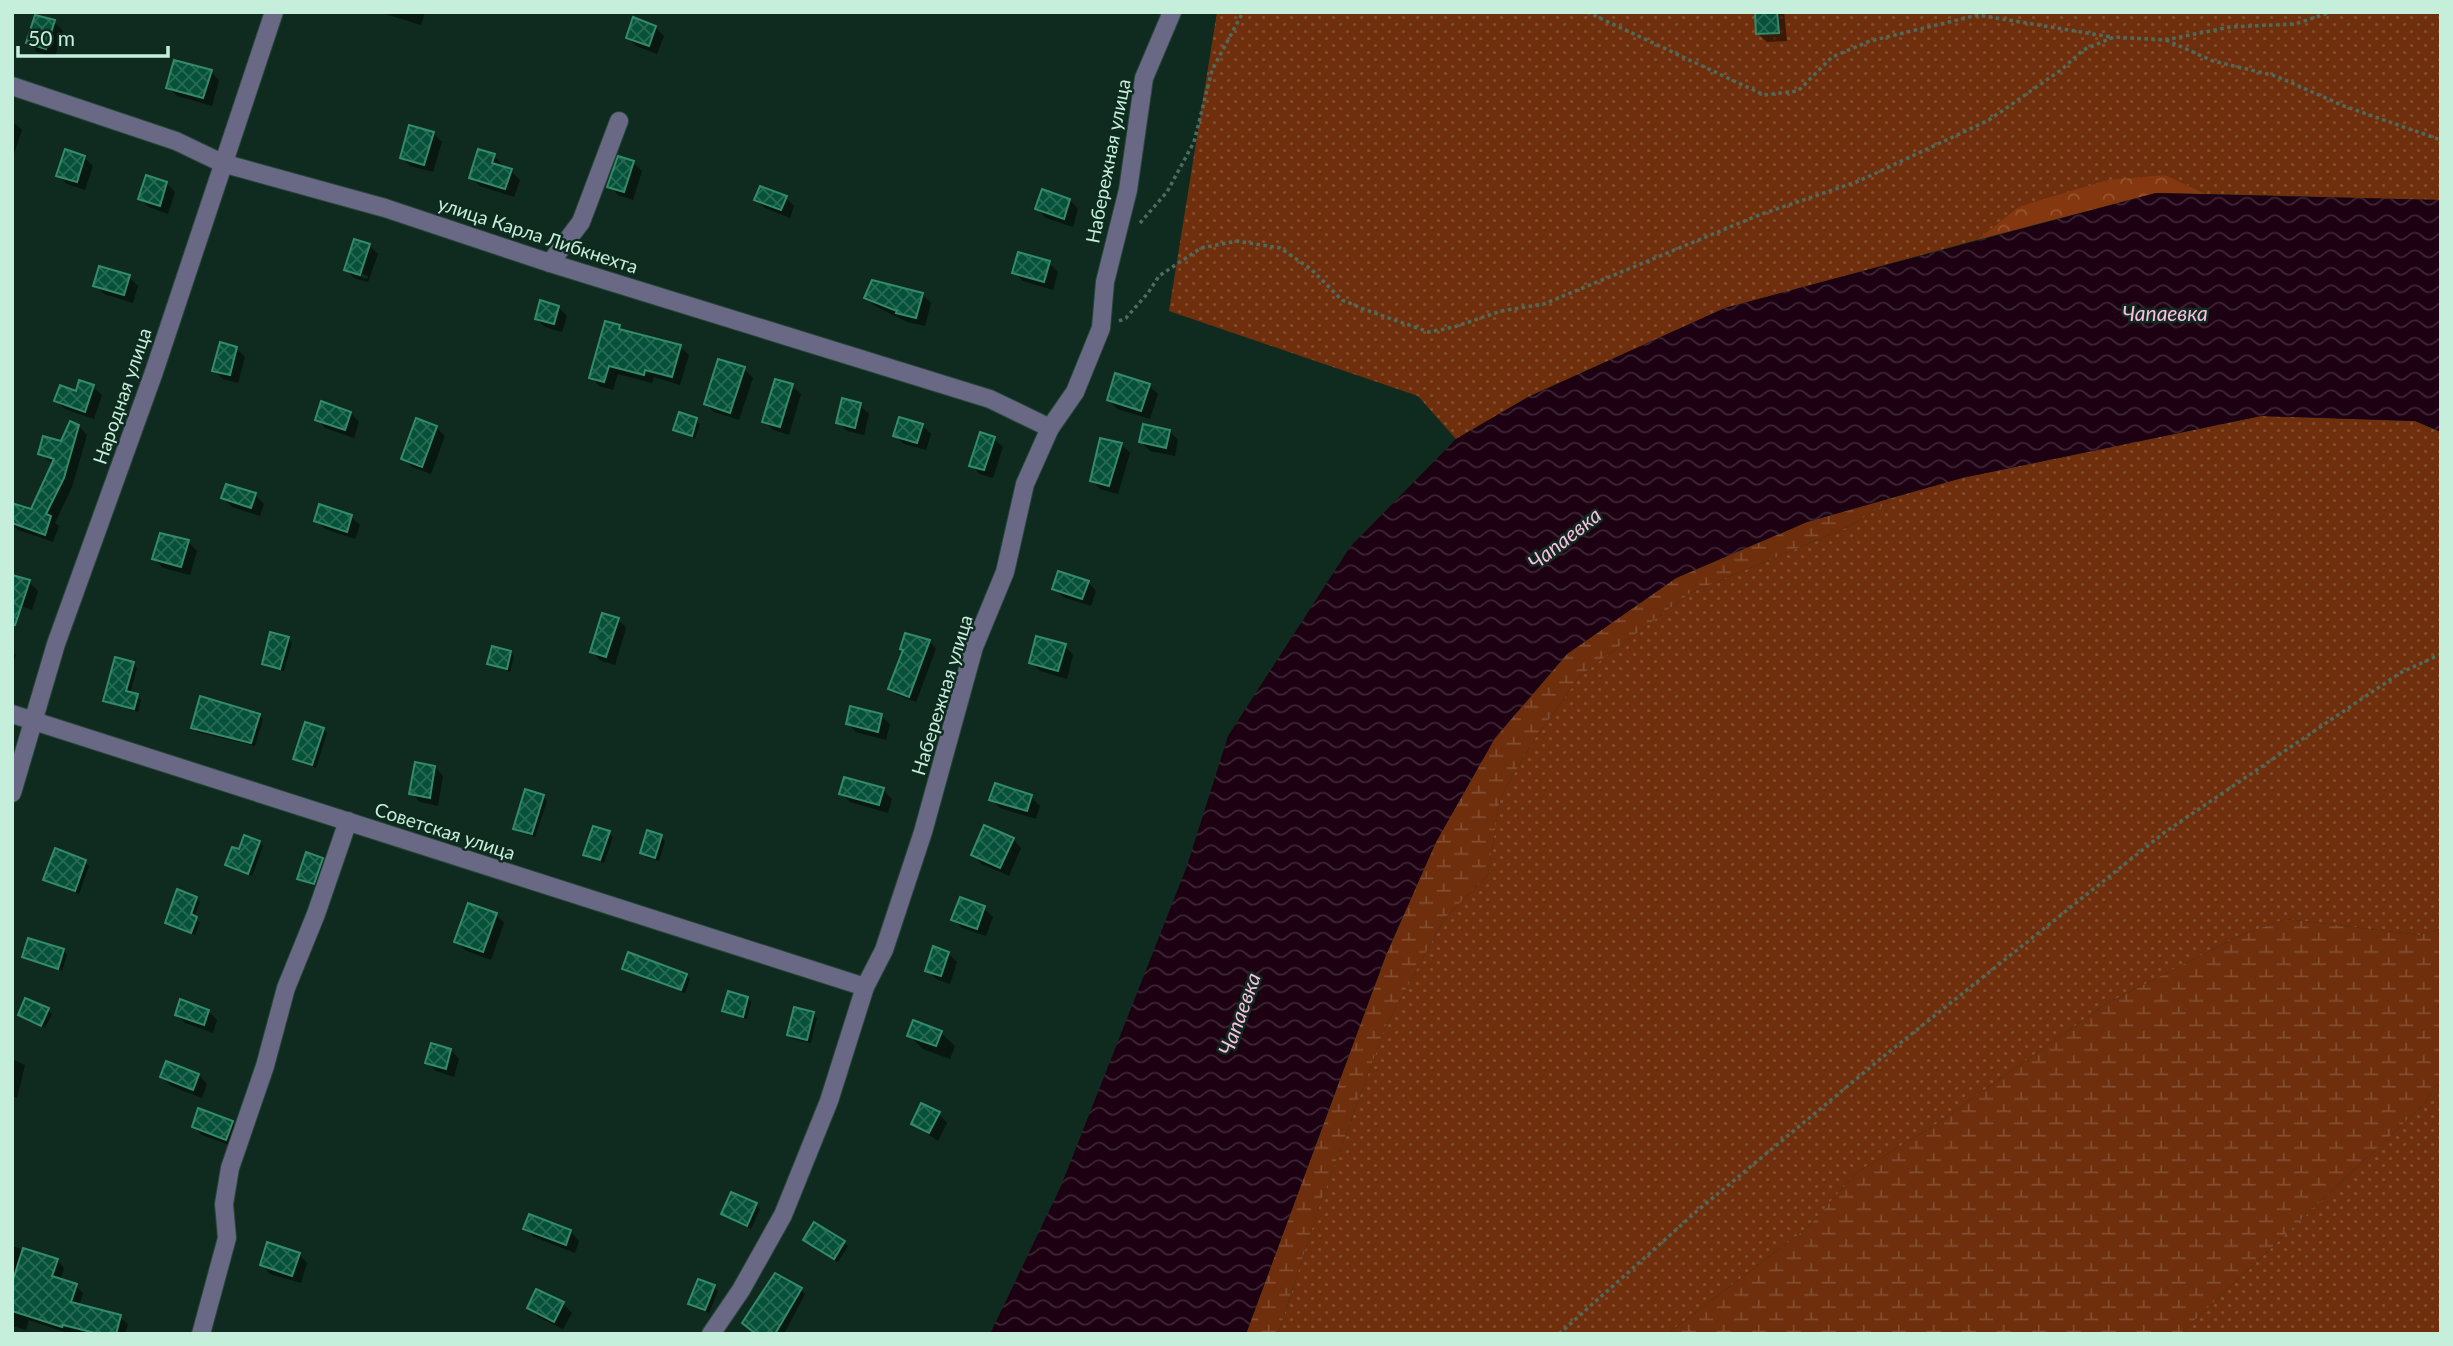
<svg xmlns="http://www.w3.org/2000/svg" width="2453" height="1346" viewBox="0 0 2453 1346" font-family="Lato,sans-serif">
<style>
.grass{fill:url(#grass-dots)}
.forest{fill:url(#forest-crowns)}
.wetland{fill:url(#wetland-marsh)}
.water{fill:url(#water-waves)}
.shadow{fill:#0007;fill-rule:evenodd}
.building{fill:url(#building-cross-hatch);stroke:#338b69;stroke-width:2}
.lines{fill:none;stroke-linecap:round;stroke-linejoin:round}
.minor-casing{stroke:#294639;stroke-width:20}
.path{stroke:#4c6d5e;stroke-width:3.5;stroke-dasharray:3.5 3.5;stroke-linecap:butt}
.minor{stroke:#696986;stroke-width:18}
.labels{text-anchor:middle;stroke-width:5;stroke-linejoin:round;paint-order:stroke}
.street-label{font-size:19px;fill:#c6efdb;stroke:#0f2b1f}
.water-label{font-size:21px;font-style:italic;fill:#febde1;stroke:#0f2b1f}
</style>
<defs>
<pattern id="grass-dots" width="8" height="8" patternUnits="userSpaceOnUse" patternTransform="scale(1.75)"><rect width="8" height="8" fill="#6f2f0d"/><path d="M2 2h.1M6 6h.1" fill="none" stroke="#824d30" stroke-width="1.8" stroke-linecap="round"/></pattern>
<pattern id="forest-crowns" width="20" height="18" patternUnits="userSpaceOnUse" patternTransform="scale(1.75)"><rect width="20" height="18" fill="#85380f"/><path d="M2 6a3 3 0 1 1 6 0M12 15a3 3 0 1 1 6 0" fill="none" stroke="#955531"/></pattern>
<pattern id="wetland-marsh" width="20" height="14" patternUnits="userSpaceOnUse" patternTransform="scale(1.75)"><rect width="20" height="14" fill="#6f2f0d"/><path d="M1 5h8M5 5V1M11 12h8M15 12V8" fill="none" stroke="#824d30"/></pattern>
<pattern id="water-waves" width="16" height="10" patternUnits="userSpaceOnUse" patternTransform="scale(1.75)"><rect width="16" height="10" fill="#1d0012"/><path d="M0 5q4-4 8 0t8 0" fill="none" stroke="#3c2634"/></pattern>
<pattern id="building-cross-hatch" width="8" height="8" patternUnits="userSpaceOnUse" patternTransform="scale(1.75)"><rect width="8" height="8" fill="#065139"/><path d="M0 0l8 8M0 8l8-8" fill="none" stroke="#296a55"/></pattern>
</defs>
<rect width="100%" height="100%" fill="#0f2b1f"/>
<g class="grass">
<path d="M1217,12H2441V200L2206,194L2166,175L2018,207L1977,240L1725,308L1528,397L1456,439L1418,396L1169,311Z"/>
<path d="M2261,416L2415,421L2441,432V929L2420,935L2285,919L2239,936L2106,1004L1929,1129L1857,1172L1807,1228L1667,1334H1278L1320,1204L1385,1028L1444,919L1488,875L1500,798L1534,740L1581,675L1690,593L1848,527L1901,495L1962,478Z"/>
<path d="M2441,1078V1334H2180L2423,1105Z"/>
</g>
<path class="forest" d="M2166,175L2206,194L2156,193L1977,240L2018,207L2108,180Z"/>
<g class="wetland">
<path d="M1901,495L1848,527L1690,593L1581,675L1534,740L1500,798L1488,875L1444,919L1385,1028L1320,1204L1278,1334H1246L1386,955L1436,842L1495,738L1567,654L1676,578L1807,522Z"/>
<path d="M2285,919L2420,935L2441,929V1078L2423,1105L2180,1334H1667L1807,1228L1857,1172L1929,1129L2106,1004L2239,936Z"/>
</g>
<path class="water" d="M2156,193L2441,200V432L2415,421L2261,416L1962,478L1807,522L1676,578L1567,654L1495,738L1436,842L1386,955L1246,1334H990L1061,1186L1187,866L1228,736L1350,547L1456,439L1528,397L1725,308Z"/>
<g class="shadow">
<path d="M379,12H425L421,25Z"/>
<path d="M1756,12H1784L1787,41L1767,42L1758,34Z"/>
<path d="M54,22L63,31L55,57L37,52L28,43Z"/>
<path d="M655,27L664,36L657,54L636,46L628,37Z"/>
<path d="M211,72L219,80L212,106L177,96L168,87Z"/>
<path d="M12,121L22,130L12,160Z"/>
<path d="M433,133L442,142L433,172L410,166L402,157Z"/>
<path d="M494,156L503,165L502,168L511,171L520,180L514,197L480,186L471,178Z"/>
<path d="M84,157L93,166L85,190L67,184L58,176Z"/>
<path d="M633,163L642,171L633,200L618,195L610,186Z"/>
<path d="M166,183L175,192L168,214L149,207L140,199Z"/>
<path d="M786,198L794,206L790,218L765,208L756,200Z"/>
<path d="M1070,200L1078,209L1073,227L1046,218L1037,209Z"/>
<path d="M369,245L378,254L368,282L354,278L346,269ZM354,271L368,276L367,279L354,275Z"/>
<path d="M1049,263L1058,272L1053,290L1023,281L1014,272Z"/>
<path d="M129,277L138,286L133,303L104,294L95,285Z"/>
<path d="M922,294L931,303L925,326L907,322L875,306L866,297Z"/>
<path d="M558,307L567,316L562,332L545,327L536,319Z"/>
<path d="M619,327L625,332L680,347L689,355L680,385L654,377L652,383L618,374L613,390L599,386L591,377Z"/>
<path d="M236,348L245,357L238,383L223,379L214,370Z"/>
<path d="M744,369L753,378L739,420L714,412L706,404Z"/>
<path d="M792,386L801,394L789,435L773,430L764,421Z"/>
<path d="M1149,386L1158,394L1150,419L1117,409L1109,400Z"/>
<path d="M93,387L102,395L94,419L65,409L56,401Z"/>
<path d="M860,405L869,414L864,435L847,431L838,422Z"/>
<path d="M351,413L359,422L354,438L325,428L317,419Z"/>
<path d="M696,420L700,424L695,439L675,429Z"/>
<path d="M922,425L931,434L926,450L904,444L895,435Z"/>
<path d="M79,426L87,435L72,487L55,523L59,526L53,542L18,530L12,524V512L32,511L53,464L40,454L62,444Z"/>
<path d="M436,427L445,436L431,474L412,467L403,458Z"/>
<path d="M1169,431L1178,440L1175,456L1150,451L1141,442Z"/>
<path d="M994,439L1003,447L993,478L980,474L971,465Z"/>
<path d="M1121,444L1130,453L1118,494L1100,489L1092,480Z"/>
<path d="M255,495L264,504L260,516L232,507L223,498Z"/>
<path d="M351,517L360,525L355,539L325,529L316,520Z"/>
<path d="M188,542L197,551L190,575L163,568L154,559Z"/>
<path d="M29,582L38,591L32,610L12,603Z"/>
<path d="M1088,582L1096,591L1091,606L1063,597L1054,588Z"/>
<path d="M618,619L626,628L615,665L601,661L592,652Z"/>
<path d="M906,635L930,642L936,649L916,702L897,695L890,688L904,651Z"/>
<path d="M288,638L292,642L284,671L268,667L264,663Z"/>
<path d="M1065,646L1073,655L1067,679L1040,671L1031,663Z"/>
<path d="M12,651L16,655L12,667Z"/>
<path d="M511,652L514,656L510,672L489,663Z"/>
<path d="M133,664L137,668L130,694L141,700L138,712L105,701Z"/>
<path d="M259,715L263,719L255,746L197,732L193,728Z"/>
<path d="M881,716L890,724L886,740L856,732L848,723Z"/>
<path d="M323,729L327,733L316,768L299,762L295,758Z"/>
<path d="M435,767L443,776L438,806L420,802L411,793Z"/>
<path d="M883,790L892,799L888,813L850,802L841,793Z"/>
<path d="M543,797L547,801L535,837L519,832L515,828Z"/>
<path d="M1031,797L1040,806L1036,819L1000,808L991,799Z"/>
<path d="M609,833L613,837L604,863L589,858L585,854Z"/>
<path d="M661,837L665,841L659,861L646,857L642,853Z"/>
<path d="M1013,839L1021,848L1009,876L982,864L973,855Z"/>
<path d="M259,842L263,846L252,876L227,865L240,851Z"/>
<path d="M322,859L326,863L318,887L303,882L299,878Z"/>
<path d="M85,862L89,866L79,894L45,879Z"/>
<path d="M196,898L200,902L194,918L200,922L195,935L167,923Z"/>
<path d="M984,908L993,917L986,936L962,928L953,919Z"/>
<path d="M496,914L504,923L491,960L465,950L456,941Z"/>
<path d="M29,940L64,951L67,955L62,971L28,960L24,957Z"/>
<path d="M948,953L957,962L950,984L936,979L927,970Z"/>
<path d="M624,969L686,975L690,979L685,993Z"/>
<path d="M747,998L751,1002L747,1019L724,1010Z"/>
<path d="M48,1010L52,1014L45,1028L20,1015Z"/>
<path d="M208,1011L217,1020L213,1033L185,1023L177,1015Z"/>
<path d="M813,1014L817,1018L811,1043L793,1039L789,1035Z"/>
<path d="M941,1033L955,1046L950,1059L923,1049L909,1035Z"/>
<path d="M451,1050L459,1059L454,1077L436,1071L427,1062Z"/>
<path d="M12,1059L25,1065L17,1098L12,1096Z"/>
<path d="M199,1075L207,1084L202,1098L171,1086L162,1077Z"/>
<path d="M939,1114L947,1123L938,1141L913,1124Z"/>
<path d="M232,1122L241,1131L235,1147L202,1135L194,1127Z"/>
<path d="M756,1205L760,1209L751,1229L723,1214Z"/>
<path d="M530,1216L571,1232L579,1241L575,1253L534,1237L525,1229Z"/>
<path d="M815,1224L848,1246L838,1262L805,1240Z"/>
<path d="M12,1246L57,1260L64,1268L60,1281L76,1286L83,1293L79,1306L120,1317L128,1324L125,1334H70L29,1320L26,1330L12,1326Z"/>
<path d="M299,1254L307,1263L301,1283L270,1274L262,1265Z"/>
<path d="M714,1287L718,1291L709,1313L690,1303Z"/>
<path d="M801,1290L805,1294L784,1334H757Z"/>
<path d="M563,1304L572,1313L563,1329L538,1317L529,1308Z"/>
</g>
<g class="building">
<path d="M1755,12H1777L1779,33L1756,34Z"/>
<path d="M35,15L55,20L46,49L26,43Z"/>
<path d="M633,17L656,26L649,46L626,38Z"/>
<path d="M174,60L212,70L203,98L166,88Z"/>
<path d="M409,125L434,132L424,165L400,158Z"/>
<path d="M65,149L85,156L77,182L56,176Z"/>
<path d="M478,149L495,154L492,163L512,169L505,189L469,178Z"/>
<path d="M618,156L634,161L624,192L607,187Z"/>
<path d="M146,175L167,182L160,206L138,199Z"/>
<path d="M760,186L787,196L781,210L754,200Z"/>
<path d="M1042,189L1070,199L1064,219L1035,209Z"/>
<path d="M354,239L370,244L360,275L344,270Z"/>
<path d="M1018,252L1050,261L1044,282L1012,273Z"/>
<path d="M99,266L130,275L124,295L93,286Z"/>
<path d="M872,280L923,293L916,318L896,313L897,311L864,298Z"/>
<path d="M540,300L559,306L554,324L535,319Z"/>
<path d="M605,321L620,325L619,329L681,345L672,377L645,370L644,375L609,366L604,382L589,378Z"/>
<path d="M220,342L237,347L230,375L212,371Z"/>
<path d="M718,359L745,367L730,413L704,404Z"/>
<path d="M1115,373L1150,384L1141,411L1107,400Z"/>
<path d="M775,379L793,384L780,427L762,422Z"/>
<path d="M79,380L94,385L85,412L54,401L60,385L76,391Z"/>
<path d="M842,398L861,403L855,428L836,423Z"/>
<path d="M321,401L351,412L345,430L315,420Z"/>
<path d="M679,412L697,418L692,436L673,430Z"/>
<path d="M899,417L923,424L917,443L893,436Z"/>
<path d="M416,418L437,426L422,467L401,459Z"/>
<path d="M70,421L79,425L64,478L46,514L51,516L45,535L12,523V503L31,509L54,459L38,454L43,436L61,441Z"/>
<path d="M1143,424L1170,430L1166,448L1139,442Z"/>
<path d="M980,432L995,437L984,470L969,466Z"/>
<path d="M1100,438L1122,443L1109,486L1090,481Z"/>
<path d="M226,484L256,493L251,508L221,498Z"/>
<path d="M319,504L352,515L347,532L314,521Z"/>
<path d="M160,533L189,540L181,567L152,559Z"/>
<path d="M1058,571L1089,581L1082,599L1052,589Z"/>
<path d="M12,575L30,580L15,625L12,624Z"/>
<path d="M602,613L619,618L606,657L590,652Z"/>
<path d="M270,632L289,637L280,669L262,664Z"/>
<path d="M905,633L930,640L909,697L888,689L903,650L900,649Z"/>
<path d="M1036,636L1066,644L1058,671L1029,663Z"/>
<path d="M492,646L511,651L507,669L487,664Z"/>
<path d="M115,657L134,662L126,691L138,694L134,709L103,701Z"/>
<path d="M200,696L260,714L251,743L191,728Z"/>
<path d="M850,706L882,714L878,732L846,724Z"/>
<path d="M305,722L324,728L312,765L293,759Z"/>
<path d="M415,762L435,766L430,798L409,794Z"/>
<path d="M844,777L884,788L879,805L839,794Z"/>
<path d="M995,783L1032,795L1027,811L989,800Z"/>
<path d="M525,789L544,795L532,834L513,829Z"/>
<path d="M984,825L1014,838L1000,868L971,855Z"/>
<path d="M593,826L610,831L600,860L583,855Z"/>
<path d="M647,830L662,835L655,858L640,853Z"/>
<path d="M244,835L260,841L248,874L225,865L232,847L239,849Z"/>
<path d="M55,848L86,860L75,891L43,880Z"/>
<path d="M306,852L323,858L314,884L297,879Z"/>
<path d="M177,889L197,897L191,914L197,917L191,933L165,923Z"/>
<path d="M960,897L985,906L977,929L951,920Z"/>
<path d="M468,903L497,913L483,952L454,942Z"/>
<path d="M28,938L64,949L58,969L22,957Z"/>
<path d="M933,946L949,952L941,976L925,971Z"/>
<path d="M628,952L687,974L681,990L622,969Z"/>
<path d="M728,991L748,997L743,1017L722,1011Z"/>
<path d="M25,998L49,1008L41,1026L18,1015Z"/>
<path d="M180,999L209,1010L204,1025L175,1015Z"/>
<path d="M794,1007L814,1012L807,1040L787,1035Z"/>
<path d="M913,1020L942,1031L936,1046L907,1036Z"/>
<path d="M431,1043L451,1049L446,1069L425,1063Z"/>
<path d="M166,1061L199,1074L193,1090L160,1077Z"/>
<path d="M921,1103L940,1112L929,1133L911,1124Z"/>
<path d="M198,1108L233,1121L226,1140L192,1127Z"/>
<path d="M731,1192L757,1203L747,1226L721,1214Z"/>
<path d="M529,1214L571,1230L566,1245L523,1229Z"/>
<path d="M814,1222L845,1241L834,1259L803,1240Z"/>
<path d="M267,1242L300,1253L292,1276L260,1265Z"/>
<path d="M23,1248L58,1259L52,1276L77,1284L71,1302L121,1315L116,1334H99L63,1325L62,1327L12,1311V1283Z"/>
<path d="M775,1273L802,1288L775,1334H756L742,1323Z"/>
<path d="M698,1279L715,1285L705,1310L688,1304Z"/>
<path d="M536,1289L564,1302L554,1322L527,1308Z"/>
</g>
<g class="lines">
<g class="minor-casing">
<g id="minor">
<path d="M12,86L176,141L222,163L385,208L550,263L990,399L1050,428"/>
<path d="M550,263L581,222L619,121"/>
<path d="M12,714L865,987"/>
<path d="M12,793L56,644L154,372L274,12"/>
<path d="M201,1334L227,1238L224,1204L230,1168L265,1066L286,988L316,914L348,821"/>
<path d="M711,1334L741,1290L783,1215L829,1101L865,987L884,950L923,832L974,647L1005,572L1025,484L1050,428L1075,392L1101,328L1105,282L1128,190L1144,78L1172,12"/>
</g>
</g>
<g class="path">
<path d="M1240,12H1248"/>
<path d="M1587,12L1764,95L1798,91L1832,57L1870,41L1978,15L2111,37"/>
<path d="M2166,40L2213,61L2276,76L2344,106L2441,140"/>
<path d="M1140,223L1167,192L1194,142L1212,70L1242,14"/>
<path d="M1119,321L1126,318L1148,293L1159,276L1201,248L1237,241L1280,248L1311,269L1342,300L1366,310L1429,332L1454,327L1501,311L1544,304L1759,215L1859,181L1989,120L2061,70L2083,50L2114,37L2165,40L2230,27L2295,24L2331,12"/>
<path d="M1559,1334L1697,1211L1884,1056L2165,832L2400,673L2441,654"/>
</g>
<use href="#minor" class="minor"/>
</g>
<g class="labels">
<g class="street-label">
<text transform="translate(1108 161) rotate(-79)" y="7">Набережная улица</text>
<text transform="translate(538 235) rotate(18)" y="7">улица Карла Либкнехта</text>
<text transform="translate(122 396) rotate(-71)" y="7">Народная улица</text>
<text transform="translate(942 695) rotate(-73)" y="7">Набережная улица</text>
<text transform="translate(445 831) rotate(18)" y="7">Советская улица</text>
</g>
<g class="water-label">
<text x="2165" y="321">Чапаевка</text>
<text transform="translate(1565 539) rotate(-38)" y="7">Чапаевка</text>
<text transform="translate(1240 1014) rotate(-70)" y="7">Чапаевка</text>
</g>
</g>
<rect width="2453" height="1346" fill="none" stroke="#c6efdb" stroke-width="28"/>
<path d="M18 46v10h150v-10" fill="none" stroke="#c6efdb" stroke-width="3.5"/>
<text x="28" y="46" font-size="21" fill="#c6efdb" stroke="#0f2b1f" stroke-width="5" paint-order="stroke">50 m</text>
</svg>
